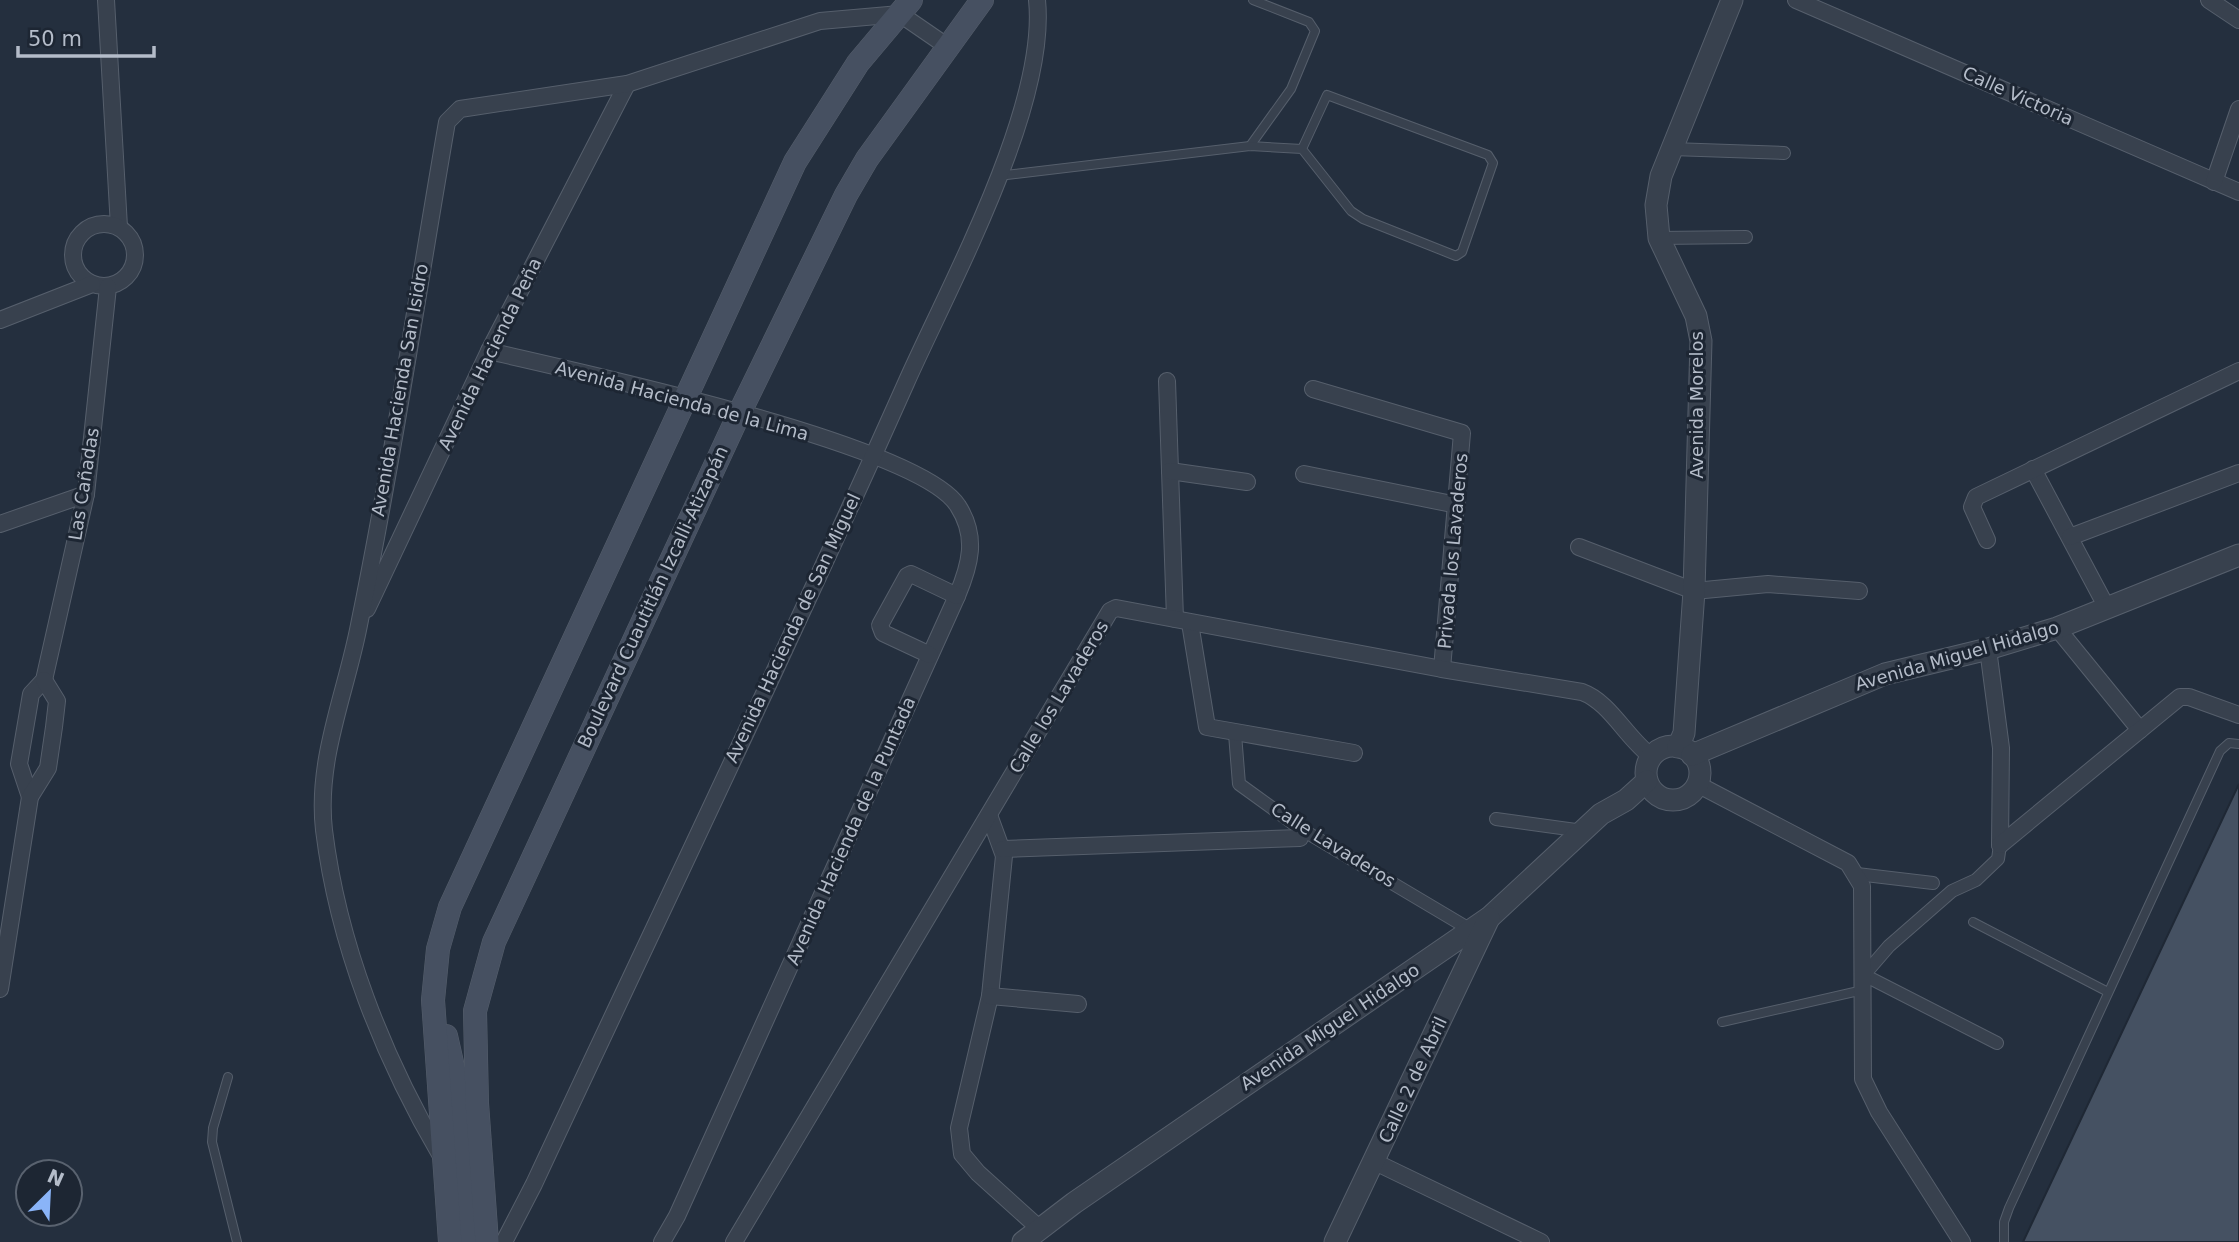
<svg xmlns="http://www.w3.org/2000/svg" width="2239" height="1242" viewBox="0 0 2239 1242" font-family="'DejaVu Sans',sans-serif">
<style>
.building{fill:#455162;stroke:#1f2835;stroke-width:2}
.lines{fill:none;stroke-linecap:round;stroke-linejoin:round}
.service-casing{stroke:#565f6c;stroke-width:10}
.pedestrian-casing{stroke:#565f6c;stroke-width:14}
.minor-casing{stroke:#565f6c;stroke-width:18}
.tertiary-casing{stroke:#565f6c;stroke-width:23}
.secondary-casing{stroke:#565f6c;stroke-width:24}
.service{stroke:#38414e;stroke-width:8}
.pedestrian{stroke:#38414e;stroke-width:12}
.minor{stroke:#38414e;stroke-width:16}
.tertiary{stroke:#38414e;stroke-width:21}
.secondary{stroke:#465061;stroke-width:23}
.labels{text-anchor:middle;stroke-width:6;stroke-linejoin:round;paint-order:stroke}
.street-label{font-size:18px;fill:#b4bcc9;stroke:#1d2633}
</style>
<rect width="100%" height="100%" fill="#242f3e"/>
<path class="building" d="M2239,784V1242H2023Z"/>
<g class="lines">
<g class="service-casing">
<g id="service">
<path d="M1250,146L1291,89L1315,31L1309,22L1253,0"/>
<path d="M998,176L1250,146L1302,149L1351,211L1363,219L1456,256L1462,252L1493,163L1488,155L1327,95L1302,149"/>
<path d="M1973,922L2108,992"/>
<path d="M1722,1022L1863,990"/>
<path d="M228,1077L213,1128L212,1142L237,1242"/>
<path d="M2004,1242V1222L2009,1208L2220,751L2229,743L2239,744"/>
</g>
</g>
<g class="pedestrian-casing">
<g id="pedestrian">
<path d="M1672,149L1784,153"/>
<path d="M1659,238L1746,237"/>
<path d="M1235,734L1239,784L1301,829L1471,930"/>
<path d="M1496,819L1583,831"/>
<path d="M1857,874L1933,883"/>
<path d="M1997,1043L1864,975L1889,946L1952,891L1976,880L1998,859L2000,845"/>
</g>
</g>
<g class="minor-casing">
<g id="minor">
<path d="M106,0L119,227"/>
<path d="M1796,0L2239,192"/>
<path d="M2209,0L2239,20"/>
<path d="M2214,182L2239,109"/>
<circle cx="104" cy="255" r="31"/>
<path d="M0,320L92,284"/>
<path d="M489,351C573,371 920,444 958,506C978,537 970,565 957,596L677,1216L662,1242"/>
<path d="M1167,381L1175,619"/>
<path d="M1313,389L1462,433L1442,669"/>
<path d="M2033,469L2106,606"/>
<path d="M1170,471L1247,482"/>
<path d="M1304,474L1457,505"/>
<path d="M0,524L86,494"/>
<path d="M2070,537L2239,473"/>
<path d="M1987,540L1972,507L1976,497L2239,371"/>
<path d="M1579,547L1694,591L1768,584L1859,591"/>
<path d="M367,609L489,351L627,84"/>
<path d="M1190,623L1207,727L1354,753"/>
<path d="M2057,628L2140,730"/>
<path d="M1988,649L2001,748L2000,845"/>
<path d="M930,655L883,633L880,625L907,576L911,574L957,596"/>
<path d="M1697,784L1848,863L1862,886L1863,1079L1879,1112L1962,1242"/>
<path d="M30,797L19,764L31,694L44,680L86,494L108,287"/>
<path d="M989,815L1004,856L990,996L959,1128L962,1154L978,1173L1040,1229"/>
<path d="M2000,845L2180,697H2189L2239,715"/>
<path d="M1003,849L1300,838"/>
<path d="M0,989L30,797L48,768L54,727L57,701L44,680"/>
<path d="M990,996L1078,1004"/>
<path d="M441,1156C383,1057 338,944 324,830C316,759 346,693 359,625C393,458 418,290 447,122L460,109L627,84L820,21L900,14L948,47"/>
<path d="M1375,1162L1541,1242"/>
<path d="M504,1242L534,1184C658,918 786,652 906,383C950,284 1048,106 1037,0"/>
<path d="M734,1242L1110,611L1116,608L1442,669L1582,692C1610,702 1627,739 1652,757"/>
</g>
</g>
<g class="tertiary-casing">
<g id="tertiary">
<circle cx="1673" cy="773" r="27"/>
<path d="M1678,747L1684,733L1694,591L1701,341L1696,316L1659,238L1656,205L1661,176L1732,0"/>
<path d="M1692,755L1885,674L1988,649L2057,628L2239,555"/>
<path d="M1023,1242L1074,1203L1490,917L1601,814L1626,800L1647,781"/>
<path d="M1335,1242L1489,918"/>
</g>
</g>
<g class="secondary-casing">
<g id="secondary">
<path d="M446,1036L455,1076L468,1242"/>
<path d="M450,1242L433,1000L438,949L450,907L795,162L858,63L911,0"/>
<path d="M487,1242L477,1103L475,1011L494,942L739,414L846,195L867,159L982,0"/>
</g>
</g>
<use href="#service" class="service"/>
<use href="#pedestrian" class="pedestrian"/>
<use href="#minor" class="minor"/>
<use href="#tertiary" class="tertiary"/>
<use href="#secondary" class="secondary"/>
</g>
<g class="labels">
<g class="street-label">
<text transform="translate(2018 96) rotate(24)" y="6">Calle Victoria</text>
<text transform="translate(490 354) rotate(-64)" y="6">Avenida Hacienda Peña</text>
<text transform="translate(400 390) rotate(-80)" y="6">Avenida Hacienda San Isidro</text>
<text transform="translate(682 401) rotate(15)" y="6">Avenida Hacienda de la Lima</text>
<text transform="translate(1697 405) rotate(-90)" y="6">Avenida Morelos</text>
<text transform="translate(84 484) rotate(-81)" y="6">Las Cañadas</text>
<text transform="translate(1453 551) rotate(-85)" y="6">Privada los Lavaderos</text>
<text transform="translate(653 597) rotate(-65)" y="6">Boulevard Cuautitlán Izcalli-Atizapán</text>
<text transform="translate(793 628) rotate(-65)" y="6">Avenida Hacienda de San Miguel</text>
<text transform="translate(1957 656) rotate(-16)" y="6">Avenida Miguel Hidalgo</text>
<text transform="translate(1059 697) rotate(-59)" y="6">Calle los Lavaderos</text>
<text transform="translate(851 831) rotate(-66)" y="6">Avenida Hacienda de la Puntada</text>
<text transform="translate(1333 845) rotate(32)" y="6">Calle Lavaderos</text>
<text transform="translate(1330 1027) rotate(-34)" y="6">Avenida Miguel Hidalgo</text>
<text transform="translate(1413 1080) rotate(-65)" y="6">Calle 2 de Abril</text>
</g>
</g>
<g transform="translate(49 1193) rotate(24)"><circle r="33" fill="#1d2633" stroke="#59626f" stroke-width="2"/>
<path d="M0-5L12 26L0 18L-12 26Z" fill="#8ab4f8"/>
<text y="-10" font-size="19" font-weight="bold" text-anchor="middle" fill="#b4bcc9">N</text>
</g>
<path d="M18 46v10h136v-10" fill="none" stroke="#b4bcc9" stroke-width="3.5"/>
<text x="28" y="46" font-size="21" fill="#b4bcc9" stroke="#1d2633" stroke-width="5" paint-order="stroke">50 m</text>
</svg>
